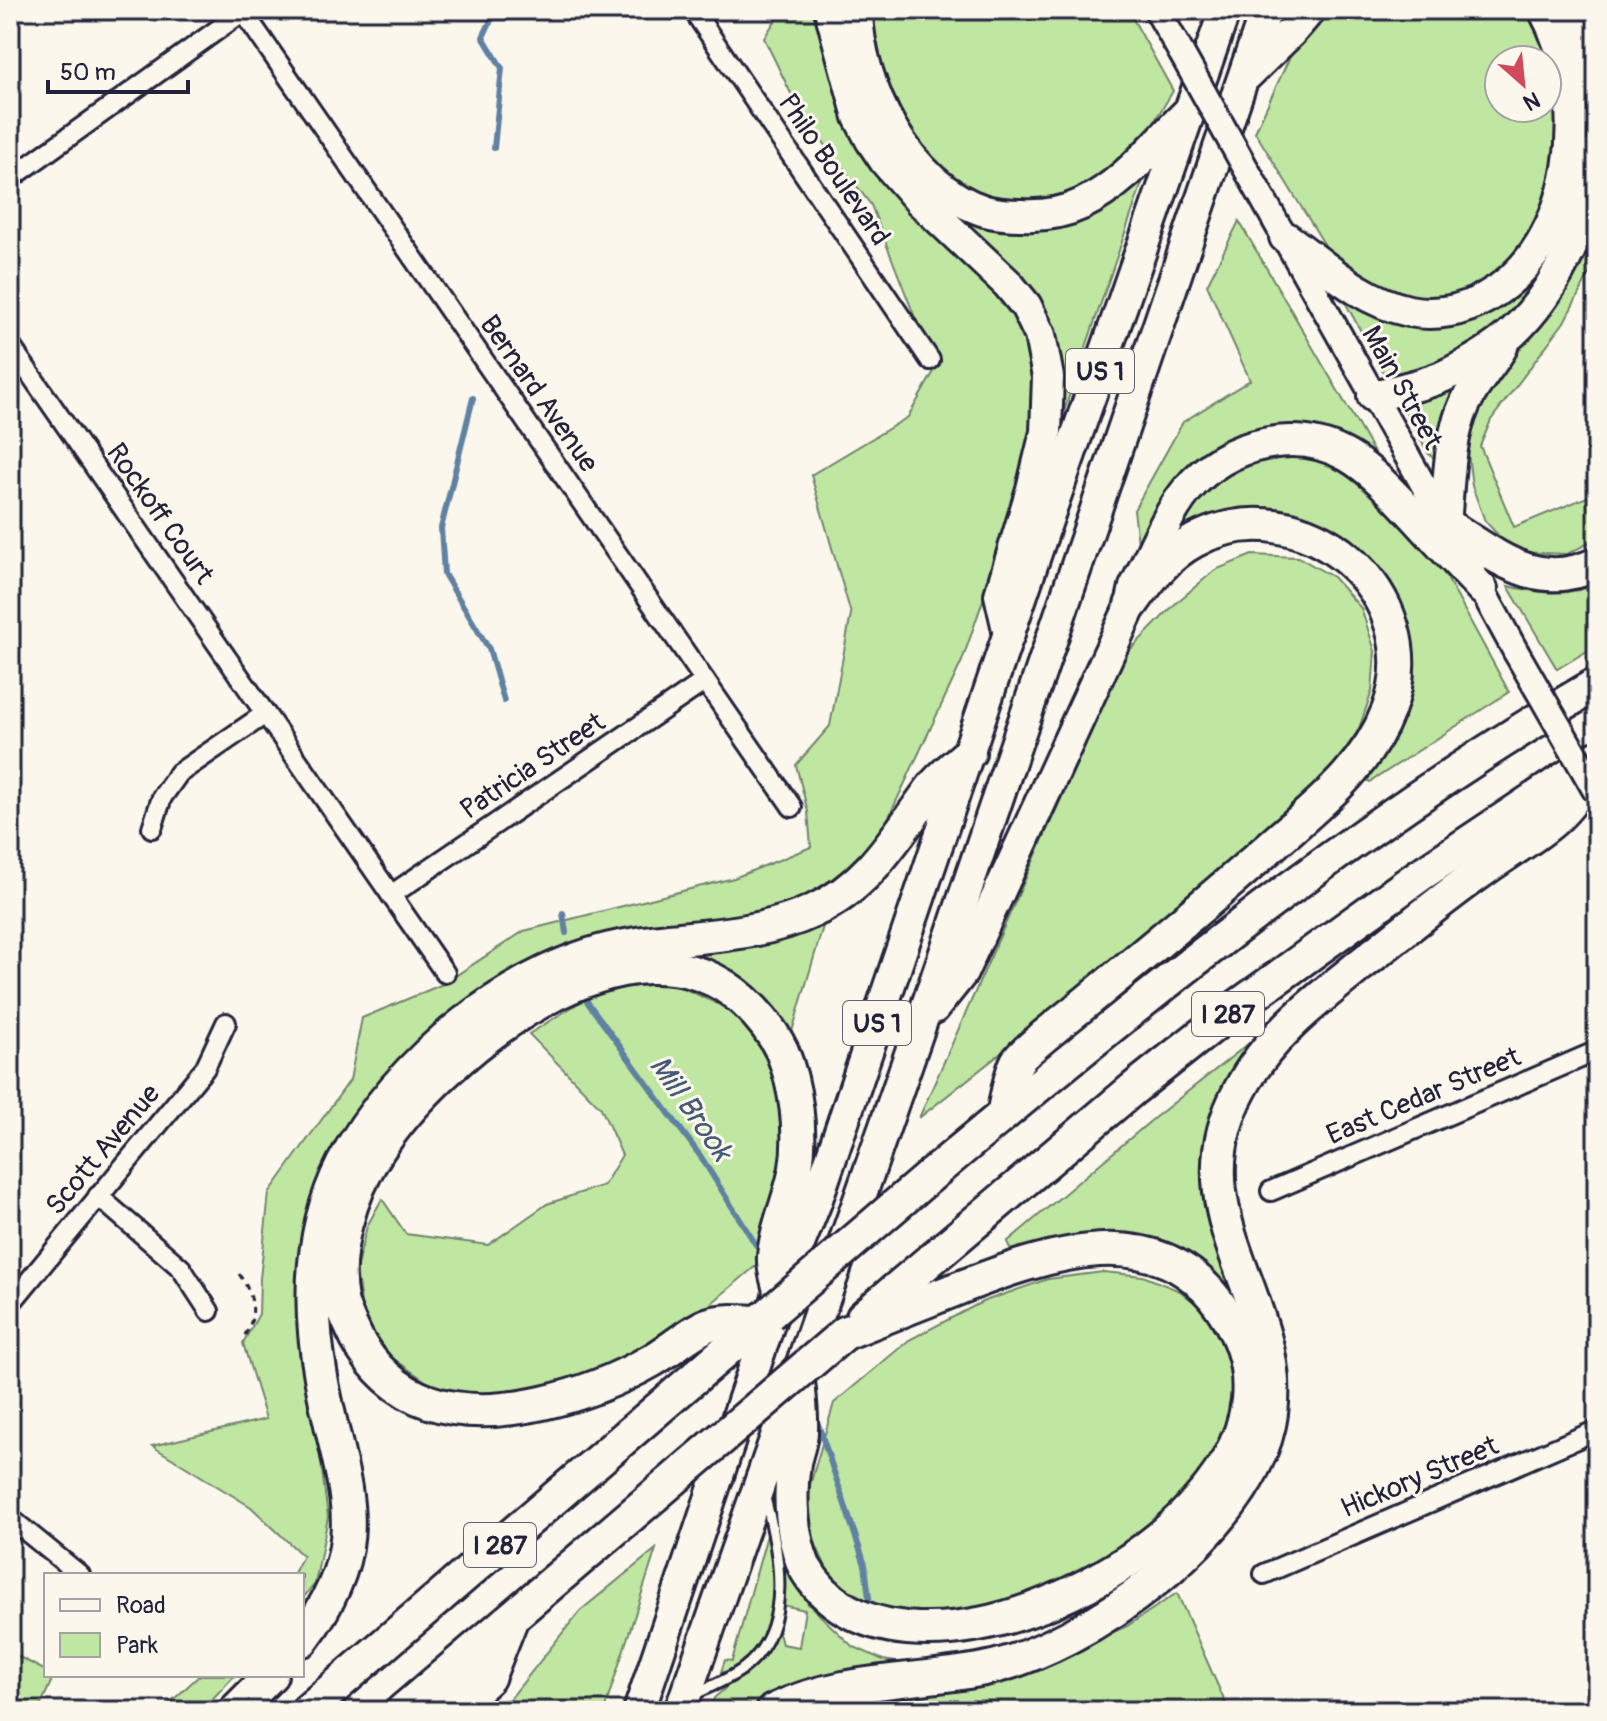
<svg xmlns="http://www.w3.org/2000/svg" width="1607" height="1721" viewBox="0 0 1607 1721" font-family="Pangolin,sans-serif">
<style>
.green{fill:#c0e7a1;stroke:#71846e;stroke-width:2;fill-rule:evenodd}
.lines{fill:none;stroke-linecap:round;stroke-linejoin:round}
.stream{stroke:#5f81a2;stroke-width:6}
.service-casing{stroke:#22223b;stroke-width:15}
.minor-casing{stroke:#22223b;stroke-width:24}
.secondary-casing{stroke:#22223b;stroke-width:30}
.trunk-casing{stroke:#22223b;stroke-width:36}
.motorway-casing{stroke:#22223b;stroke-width:38}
.path{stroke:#22223b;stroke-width:3;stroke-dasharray:6 6;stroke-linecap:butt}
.service{stroke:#fbf7ec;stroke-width:9}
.minor{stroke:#fbf7ec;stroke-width:18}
.secondary{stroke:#fbf7ec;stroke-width:24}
.trunk{stroke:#fbf7ec;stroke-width:30}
.motorway{stroke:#fbf7ec;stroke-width:32}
.secondary-bridge-casing{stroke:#22223b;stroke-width:30;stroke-linecap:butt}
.motorway-bridge-casing{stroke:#22223b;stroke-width:38;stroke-linecap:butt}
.secondary-bridge{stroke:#fbf7ec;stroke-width:24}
.motorway-bridge{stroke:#fbf7ec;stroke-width:32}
.labels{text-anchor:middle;stroke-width:6;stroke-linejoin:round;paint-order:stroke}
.shield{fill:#fbf7ec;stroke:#636270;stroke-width:2}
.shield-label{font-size:26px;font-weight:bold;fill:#22223b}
.street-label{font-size:28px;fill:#22223b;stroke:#fbf7ec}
.water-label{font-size:30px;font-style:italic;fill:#465977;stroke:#fbf7ec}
</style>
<rect width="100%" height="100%" fill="#fbf7ec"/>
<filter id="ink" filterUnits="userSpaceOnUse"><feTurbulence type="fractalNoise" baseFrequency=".0125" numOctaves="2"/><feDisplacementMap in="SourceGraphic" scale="16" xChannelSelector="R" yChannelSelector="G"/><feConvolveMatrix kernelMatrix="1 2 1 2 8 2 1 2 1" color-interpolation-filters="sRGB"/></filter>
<g filter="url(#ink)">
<g class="green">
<path d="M782,10H819L828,65L862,153L1020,317L1033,389L1034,452L962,661L888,819L835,889L716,923L454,1018L387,1071L317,1178L297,1309L314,1409L328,1517L315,1584L302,1599V1575H293L303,1556L251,1507L152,1446L266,1419L243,1343L259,1314L260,1279L269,1193L350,1080L362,1018L443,984L524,931L734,878L811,847L808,812L796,765L830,726L851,614L811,475L908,417L933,373L923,338L871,205L799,110L764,38Z"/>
<path d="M869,10H1128L1173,91C1152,127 1130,159 1095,184C1056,213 984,209 947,177C928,160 915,140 903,119C895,104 881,87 876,71C870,52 871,29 869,10Z"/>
<path d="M1321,10H1530L1545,40L1557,96V154L1547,201L1518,259L1459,298L1405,300L1352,275L1326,247L1255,132L1299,37ZM1499,60H1547V108H1499Z"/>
<path d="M1142,183L1061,420L1055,355L944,207L1035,230L1108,208Z"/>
<path d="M1597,210V260L1564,322L1491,420L1480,446L1514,527L1597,493V539L1567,554L1514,552L1485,521L1472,486L1467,446L1477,412L1570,265Z"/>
<path d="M1239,221L1387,475L1304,427H1261L1224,441L1190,467L1139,552L1134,510L1183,422L1250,380L1207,285Z"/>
<path d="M1549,263L1528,299L1476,348L1393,380L1386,377L1334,282L1364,305L1516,293Z"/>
<path d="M1476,367L1438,462L1428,453L1401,403Z"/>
<path d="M1272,456H1312L1342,466L1391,507L1435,556L1509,692L1370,782L1363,777L1410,676L1409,625L1393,587L1367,554L1333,533H1179L1197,502L1235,466Z"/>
<path d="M1252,555L1298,557L1333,577L1361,608L1375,651L1372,691L1358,731L1318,789L1263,846L919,1118L1125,655L1176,603L1215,570Z"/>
<path d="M1597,583V645L1557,669L1508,586C1538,593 1568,598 1597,583Z"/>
<path d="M824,923L791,1035L758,992L704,963L665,955Z"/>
<path d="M672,983L729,1009L762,1042L787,1126L774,1222L757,1265L701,1312L626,1366L505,1401L431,1385L367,1340L356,1270L367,1226L382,1199L406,1234L488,1245L547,1204L604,1185L622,1155L601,1108L529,1034L601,989Z"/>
<path d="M1296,1006L1227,1087L1246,1315L1191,1262L1012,1252L1007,1242L1153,1119Z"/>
<path d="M1103,1272L1143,1276L1180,1291L1201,1308L1216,1330L1229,1355L1235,1383L1229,1419L1214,1450L1185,1493L1141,1534L1077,1579L1008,1611L888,1623L831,1578L811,1534L808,1509L810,1485L834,1403L909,1340L982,1302L1048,1279Z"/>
<path d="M783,1474L790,1568L808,1604L852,1646L883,1660L915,1665L777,1697L753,1711H711L714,1698L761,1657L777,1626L782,1644L799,1647L805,1610L782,1605L783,1575L775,1498Z"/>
<path d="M767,1535L770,1537C774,1579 780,1624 748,1657C740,1665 733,1672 721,1672L725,1660L732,1661Z"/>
<path d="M656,1549L604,1711H480L486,1705L510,1699L580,1611Z"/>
<path d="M1177,1593L1229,1711H809L844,1696L856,1705L889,1695L970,1688L1004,1679L1127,1626Z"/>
<path d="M10,1652L46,1671V1675H54L40,1707L49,1711H10Z"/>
<path d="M200,1675H235L201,1711H161Z"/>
</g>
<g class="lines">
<g class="stream">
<path d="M494,148L502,68L483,37L496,10"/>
<path d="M473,398L441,528L444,574L489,649L504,701"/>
<path d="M563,913L566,933"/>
<path d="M586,1000L701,1157L756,1245"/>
<path d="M818,1424L865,1565L870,1606"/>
<path d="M867,1701L868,1711"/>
</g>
<g class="service-casing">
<path id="service" d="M695,1694C711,1686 730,1679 744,1668C795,1628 779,1551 765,1498"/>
</g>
<g class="minor-casing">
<g id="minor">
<path d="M242,10L792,807"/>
<path d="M693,10L930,360"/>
<path d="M10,179L245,10"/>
<path d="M10,345L445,973"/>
<path d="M152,828L162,797L179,773L265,714"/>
<path d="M391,895L705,681"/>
<path d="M1271,1191L1597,1051"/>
<path d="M98,1196L181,1268L209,1311"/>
<path d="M10,1304L205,1068L226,1023"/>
<path d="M10,1518L80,1575"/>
<path d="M1264,1574L1597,1430"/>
</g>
</g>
<g class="secondary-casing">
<g id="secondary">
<path d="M1157,10L1182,54"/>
<path d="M1249,174L1447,527"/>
<path d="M1473,573L1516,652"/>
</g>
</g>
<g class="trunk-casing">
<g id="trunk">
<path d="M830,10L859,117L871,140L885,161L920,201L1008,284L1026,306L1040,335L1048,377L1046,432L1032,489L1000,595L1009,634"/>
<path d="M857,10C858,85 908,187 985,211C997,214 1010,215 1022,215C1042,216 1063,213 1082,204C1124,184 1155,144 1188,112"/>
<path d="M1576,10L1589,49L1597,93"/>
<path d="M1247,75L1291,32L1310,10"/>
<path d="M1285,237C1324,265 1361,301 1409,311C1435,316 1463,311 1485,298C1579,246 1593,98 1544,10"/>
<path d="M1373,396C1396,390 1422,386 1444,376C1467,365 1493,350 1512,333C1558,290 1592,214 1597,152"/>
<path d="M1445,524C1449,484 1448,442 1464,406C1473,385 1490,367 1502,347"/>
<path d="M934,1008L962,973L1131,605L1135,587C1151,556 1165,517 1187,490C1207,466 1234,450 1264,444C1335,429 1371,470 1415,517C1437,541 1459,565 1482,589"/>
<path d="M639,1711L780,1291L816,1202L1054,500L1225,10"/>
<path d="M680,1711L920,1026L1266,10"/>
</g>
</g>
<g class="motorway-casing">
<g id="motorway">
<path d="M1445,524C1496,555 1535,593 1597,564"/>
<path d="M1003,1115C1007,1099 1009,1077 1017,1062C1023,1051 1077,1010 1090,999C1150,949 1212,899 1270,847C1316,806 1365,770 1388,711C1433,595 1303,482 1194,541C1166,556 1149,580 1131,605"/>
<path d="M931,1175C1142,998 1358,823 1597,684"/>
<path d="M863,1317L1133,1089L1234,1009L1420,875L1594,759"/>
<path d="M759,1322C745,1322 724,1319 710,1324C694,1329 668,1352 651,1361C591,1395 496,1425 429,1402C398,1392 372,1367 357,1339C351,1326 344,1313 341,1300C332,1252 351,1193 377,1152C439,1055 631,897 744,1001C759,1015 773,1032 782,1051C796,1085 802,1131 796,1168C791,1198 776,1227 774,1257C773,1268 778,1281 780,1291"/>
<path d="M797,1372C799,1392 802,1412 801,1431C801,1442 796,1452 794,1463C789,1496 791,1534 804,1566C890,1721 1231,1561 1248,1400C1251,1369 1242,1339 1225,1313C1161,1211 1043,1255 954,1290C918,1304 881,1319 845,1333"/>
<path d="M302,1640C379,1539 340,1485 321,1377C308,1305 309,1231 343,1164C396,1062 517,963 631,945C691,935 757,938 813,911C869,886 897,835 932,788C942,775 957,764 969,753"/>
<path d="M235,1711L271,1675"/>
<path d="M307,1711L765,1317"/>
<path d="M402,1711L654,1496"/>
<path d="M451,1711L488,1678L511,1620"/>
<path d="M773,1711C838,1678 913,1683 984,1669C1087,1648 1246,1532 1269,1425C1294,1306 1171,1217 1240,1090C1267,1038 1314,1002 1359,966C1399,935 1438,902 1479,873C1502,856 1528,841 1550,823C1568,809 1582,786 1597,768"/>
</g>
</g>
<path class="path" d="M239,1274C254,1295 259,1317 242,1339"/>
<use href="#service" class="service"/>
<use href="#minor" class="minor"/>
<use href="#secondary" class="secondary"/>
<use href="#trunk" class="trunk"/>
<use href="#motorway" class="motorway"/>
<g class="secondary-bridge-casing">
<g id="secondary-bridge">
<path d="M1182,54L1249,174"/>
<path d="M1516,652L1597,793"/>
</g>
</g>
<g class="motorway-bridge-casing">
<g id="motorway-bridge">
<path d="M769,1314L931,1175"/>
<path d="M654,1496L845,1333"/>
</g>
</g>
<use href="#secondary-bridge" class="secondary-bridge"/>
<use href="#motorway-bridge" class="motorway-bridge"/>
</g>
</g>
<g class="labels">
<g class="shield">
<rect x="1066" y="349" width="68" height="44" rx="6"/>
<rect x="1192" y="992" width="72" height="44" rx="6"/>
<rect x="843" y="1001" width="68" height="44" rx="6"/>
<rect x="464" y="1523" width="72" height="44" rx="6"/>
</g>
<g class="shield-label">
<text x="1100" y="380">US 1</text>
<text x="1228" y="1023">I 287</text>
<text x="877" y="1032">US 1</text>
<text x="500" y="1554">I 287</text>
</g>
<g class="street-label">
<text transform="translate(835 169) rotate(56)" y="10">Philo Boulevard</text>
<text transform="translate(1403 387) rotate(61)" y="10">Main Street</text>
<text transform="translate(540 393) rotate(55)" y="10">Bernard Avenue</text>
<text transform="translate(161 513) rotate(55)" y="10">Rockoff Court</text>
<text transform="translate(532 765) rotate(-34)" y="10">Patricia Street</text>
<text transform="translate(1423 1095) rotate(-23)" y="10">East Cedar Street</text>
<text transform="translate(102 1149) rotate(-50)" y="10">Scott Avenue</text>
<text transform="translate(1419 1476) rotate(-23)" y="10">Hickory Street</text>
</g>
<g class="water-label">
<text transform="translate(691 1108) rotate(55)" y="10">Mill Brook</text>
</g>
</g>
<rect width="1607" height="1721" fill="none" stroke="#fbf7ec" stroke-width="40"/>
<rect x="20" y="20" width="1567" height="1681" fill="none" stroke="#22223b" stroke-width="3" filter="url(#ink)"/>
<rect x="44" y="1573" width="260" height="104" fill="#fbf7ec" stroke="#a4a2a5" stroke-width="2"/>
<rect x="60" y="1599" width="40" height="12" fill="#fbf7ec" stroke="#a4a2a5" stroke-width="2"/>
<text x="116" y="1613" font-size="24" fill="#22223b">Road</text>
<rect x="60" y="1633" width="40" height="24" fill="#c0e7a1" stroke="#a4a2a5" stroke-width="2"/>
<text x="116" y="1653" font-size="24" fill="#22223b">Park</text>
<g transform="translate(1523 84) rotate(153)"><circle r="38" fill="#fbf7ec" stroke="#a4a2a5" stroke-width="2"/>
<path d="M0-6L14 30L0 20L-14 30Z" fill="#d1495b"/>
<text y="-12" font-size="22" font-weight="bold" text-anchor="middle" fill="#22223b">N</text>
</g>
<path d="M48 80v12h140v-12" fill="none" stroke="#22223b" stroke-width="4"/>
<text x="60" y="80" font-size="24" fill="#22223b" stroke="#fbf7ec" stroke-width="6" paint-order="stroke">50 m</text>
</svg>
